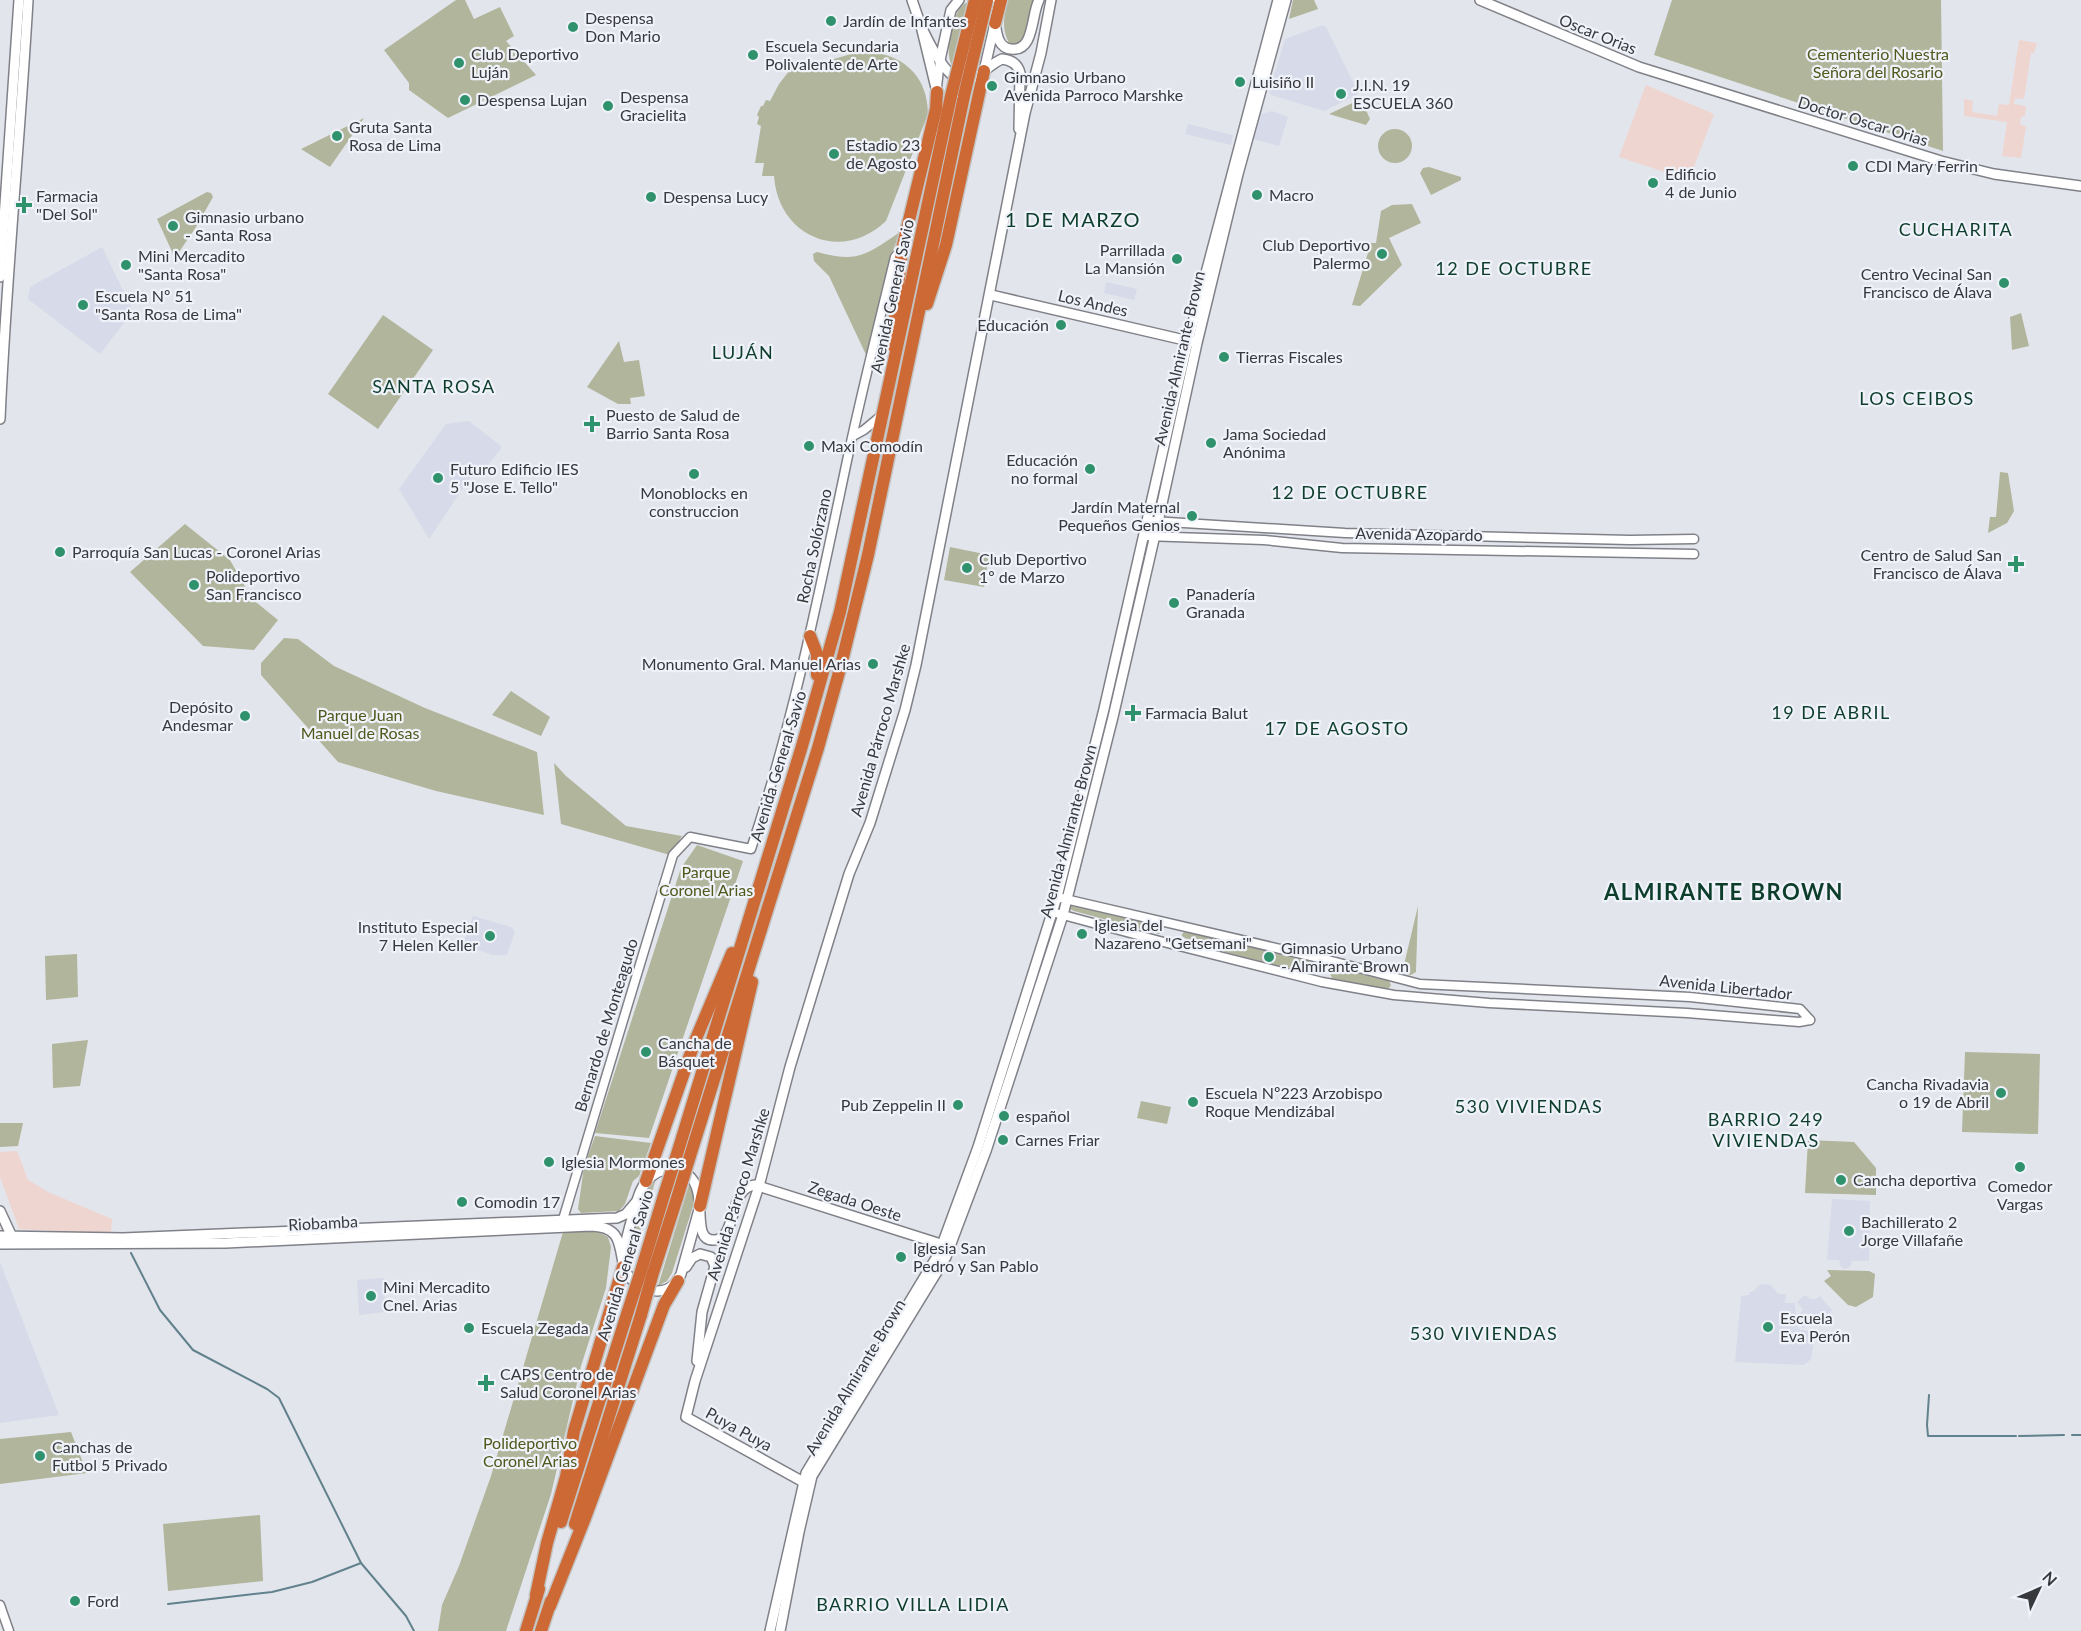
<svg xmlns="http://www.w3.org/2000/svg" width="2081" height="1631" viewBox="0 0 2081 1631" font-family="Lato,sans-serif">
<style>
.built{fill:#d7dae8}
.industrial{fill:#efd5cf}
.green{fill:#b0b59b}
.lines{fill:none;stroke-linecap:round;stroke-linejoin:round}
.stream{stroke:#61828c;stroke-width:2}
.tertiary-casing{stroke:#808188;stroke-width:11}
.secondary-casing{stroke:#808188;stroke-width:12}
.motorway-casing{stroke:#c3c4c4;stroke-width:15}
.tertiary{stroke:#fff;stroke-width:8}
.secondary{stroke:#fff;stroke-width:9}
.motorway{stroke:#cd6935;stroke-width:12}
.motorway-bridge-casing{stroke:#c3c4c4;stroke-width:15;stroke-linecap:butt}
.motorway-bridge{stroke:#cd6935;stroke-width:12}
.poi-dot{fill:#30926c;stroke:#f0f2fa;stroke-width:2}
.labels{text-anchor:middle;stroke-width:4.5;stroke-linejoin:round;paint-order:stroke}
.poi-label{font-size:16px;fill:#38393c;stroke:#f0f2fa;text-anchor:start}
.street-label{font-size:16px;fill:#38393c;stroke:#f0f2fa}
.park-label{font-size:16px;fill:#50581c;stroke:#f0f2fa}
.neighbourhood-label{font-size:18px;letter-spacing:1.5px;fill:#0d3d2b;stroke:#f0f2fa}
.quarter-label{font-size:20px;letter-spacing:1.5px;fill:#0d3d2b;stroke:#f0f2fa}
.district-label{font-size:22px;font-weight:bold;letter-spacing:1.5px;fill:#0d3d2b;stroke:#f0f2fa}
</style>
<rect width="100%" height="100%" fill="#e3e5ec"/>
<g class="built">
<path d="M1323,25L1326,27L1358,92L1357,95L1324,111L1271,95L1269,92L1285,39Z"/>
<path d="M1272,111L1288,117L1279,146L1253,139L1260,115Z"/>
<path d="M1188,124L1233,135L1231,145L1185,134Z"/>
<path d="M102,247L133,311L100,354L28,299L30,287Z"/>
<path d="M1106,282L1137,289L1134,300L1104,293Z"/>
<path d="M469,421L502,447L488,465L477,467L429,539L399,489L446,424Z"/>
<path d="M473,916L511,927L515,932L507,955H492L463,944Z"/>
<path d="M1832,1199L1870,1201L1869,1261H1852L1850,1267L1845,1269L1841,1267L1839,1260H1827Z"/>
<path d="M0,1262L59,1415L0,1423Z"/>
<path d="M384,1278L385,1312L359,1315L357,1280Z"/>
<path d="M1761,1284L1771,1285L1778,1294H1786L1785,1303H1795L1796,1321V1317L1803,1310L1797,1302L1805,1295L1810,1299H1816L1820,1296L1832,1310L1826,1318L1827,1321L1820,1327L1813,1320L1803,1328L1795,1321V1324L1801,1330L1811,1331L1815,1335L1811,1359L1804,1365L1735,1362L1741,1296L1749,1295L1750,1292H1752Z"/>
</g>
<g class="industrial">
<path d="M2019,40L2037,43L2034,53H2031L2024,99L2015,98L2014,104L2026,106L2025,116L2021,117L2020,124L2026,127L2021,158L2002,156L2007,122L1964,116V99L1973,101L1972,112L1997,116L1999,104L2009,105Z"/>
<path d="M1646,85L1714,114L1689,180L1619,157Z"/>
<path d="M17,1151L28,1180L48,1192L112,1219L111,1234L19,1229L0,1177V1152Z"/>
</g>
<g class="green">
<path d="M456,0H465L474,19L500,7L514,36L506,41L536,75L448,118L409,90V83L384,50Z"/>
<path d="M1008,0H1034L1024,39L1019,44L1009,43C1001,28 1004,16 1008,0Z"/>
<path d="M1293,0H1314L1318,9L1289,19Z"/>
<path d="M1672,0H1941L1943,151L1654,55Z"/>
<path d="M973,1L989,15V20L979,64C974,69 969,73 962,72C939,70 951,18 961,7C964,3 969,2 973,1Z"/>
<path d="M861,51C900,52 928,74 928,114L886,221C841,264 778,236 774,176H762L764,163H755L761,126L757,124L759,117L757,115L761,106H763L766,100L770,101L779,84L793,66L799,72L808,62L816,70L834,59Z"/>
<path d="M1361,99L1370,119L1366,125L1329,114Z"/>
<path d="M364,118L330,167L301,149Z"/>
<circle cx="1395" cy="146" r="17"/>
<path d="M1429,167L1461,177V180L1431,195L1420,173L1423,168Z"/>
<path d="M207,192L211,193L213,197L196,227L175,258L157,219Z"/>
<path d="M1412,204L1421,223L1389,238L1402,265L1360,306L1352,305L1371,243H1376L1381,211L1392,205Z"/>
<path d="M900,232L889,261L868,359L829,276L814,261L813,254L817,252C858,263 866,255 900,232Z"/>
<path d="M2021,313L2029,346L2012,350L2010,317Z"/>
<path d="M383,315L433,350L378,429L328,394Z"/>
<path d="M619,341L624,362L639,360L645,396L630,398L631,404H618L587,387Z"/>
<path d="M2000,472L2008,473L2014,511L2007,523L1988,533L1990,517H1996Z"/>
<path d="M185,524L230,560L252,599L278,620L254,650L203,646L130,572Z"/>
<path d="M950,547L989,555L984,587L944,580Z"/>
<path d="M284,638L298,639L334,666L425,708L537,752L544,815L436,791L338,762L261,675V663Z"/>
<path d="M511,691L550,717L541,736L492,715Z"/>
<path d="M554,763L566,776L626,826L682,836L670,855L561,824Z"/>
<path d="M697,845L743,861L649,1138L595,1133L681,868Z"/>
<path d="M1071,905L1160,926L1163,929L1162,932L1159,934L1074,911L1070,909Z"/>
<path d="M1418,906L1416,972L1411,975L1406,974L1403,969Z"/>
<path d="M1185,931L1305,959L1312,961L1314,968L1311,973H1306L1194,944L1182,936V934Z"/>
<path d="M77,954L78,997L46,1000L45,956Z"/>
<path d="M1338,968L1389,981L1391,985L1389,988L1385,989L1333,981L1330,973L1333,969Z"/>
<path d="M88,1040L80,1086L53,1088L52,1044Z"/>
<path d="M1965,1052L2040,1054L2038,1134L1962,1132Z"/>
<path d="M1141,1101L1171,1107L1167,1124L1137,1118Z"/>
<path d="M0,1123H23L18,1146L0,1147Z"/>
<path d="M595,1136L651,1143L639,1176L633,1181L625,1204L619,1211L581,1213L578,1209L584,1167Z"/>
<path d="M1808,1140L1854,1142L1876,1168V1195L1805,1193Z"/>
<path d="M652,1181L655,1182L630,1264L627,1261L628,1249L646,1188Z"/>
<path d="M689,1185L694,1195V1203L672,1273L667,1281L658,1286Z"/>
<path d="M563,1232H598L608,1237L611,1247L606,1288L581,1366L551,1494L506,1631H438L442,1605L459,1566L491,1476Z"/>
<path d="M1827,1270L1869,1271L1875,1274L1873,1297L1856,1307L1848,1305L1824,1281L1831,1276Z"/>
<path d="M71,1432L87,1473L0,1484V1439Z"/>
<path d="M260,1515L263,1581L168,1591L163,1524Z"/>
</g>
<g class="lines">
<g class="stream">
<path d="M131,1253L160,1310L193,1350L267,1389L279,1398L361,1563L406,1616L414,1631"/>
<path d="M1929,1395L1927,1425L1928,1436H2016"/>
<path d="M2072,1435H2081"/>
<path d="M2019,1436L2064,1435"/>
<path d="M168,1604L272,1592L312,1582L361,1563"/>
</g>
<g class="tertiary-casing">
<g id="tertiary">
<path d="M937,87L940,60"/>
<path d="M853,436L864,430L882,415"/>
<path d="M1152,521L1345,533L1630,540L1694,539"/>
<path d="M1144,536L1264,540L1342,548L1694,554"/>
<path d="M1061,898L1328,960L1420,984L1690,997L1800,1009L1810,1020"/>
<path d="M1052,912L1171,944L1322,982L1394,995L1489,1003L1687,1013L1799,1022L1810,1020"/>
<path d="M561,1226L673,855L690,837L751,849C794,720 820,588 848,456C862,390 879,323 895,257L902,249"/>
<path d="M0,1605L9,1631"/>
</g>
</g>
<g class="secondary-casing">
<g id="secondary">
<path d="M912,0L921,26L937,92"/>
<path d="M1480,0L1639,67L1941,161L1994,174L2081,186"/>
<path d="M995,23C997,34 998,48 1011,49C1035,52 1031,14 1039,0"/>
<path d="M921,26C928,41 949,87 969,80C981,76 990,64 1002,59C1011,60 1018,64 1020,73L1019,129"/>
<path d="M940,60L951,10L959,0"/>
<path d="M984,71L995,23L991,0"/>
<path d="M0,277L19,0"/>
<path d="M991,295L1193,342"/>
<path d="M0,419C6,279 20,140 28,0"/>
<path d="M0,1211L13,1239"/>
<path d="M0,1236L123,1238L617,1218L626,1214L637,1201"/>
<path d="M0,1244L226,1243L591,1226C619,1227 619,1241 623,1263"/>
<path d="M624,1253C626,1237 631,1222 635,1208C638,1196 642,1183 652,1176C659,1170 670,1168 678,1170C716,1180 686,1241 714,1240C738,1239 728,1187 755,1185L947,1246"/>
<path d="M623,1266C632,1291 669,1303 681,1274L700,1206"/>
<path d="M686,1267L692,1258L700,1254L711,1257L715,1266L702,1312L697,1361"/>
<path d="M807,1484L686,1417L695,1381L759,1186L790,1067L815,985L849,874L870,823L905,710L916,665L1025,113L1041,53L1051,0"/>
<path d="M770,1631L806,1473L939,1253L978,1147L1057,897L1104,709L1188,341L1278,0"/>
<path d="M780,1631L799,1532L812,1476L946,1257L986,1151L1063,915L1113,717L1158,522L1197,343L1238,174L1286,0"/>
</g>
</g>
<g class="motorway-casing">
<g id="motorway">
<path d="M995,23L1001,0"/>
<path d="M927,304L946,245L984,71"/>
<path d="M892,345L902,249L936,109L937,92"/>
<path d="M810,636L817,654V675"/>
<path d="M678,1151L802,746L840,612L951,96"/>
<path d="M690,1156L818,748L841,665L868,555L964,96"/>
<path d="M646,1181L695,1041L732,953"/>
<path d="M700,1206L752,982"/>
<path d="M641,1271L665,1192"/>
<path d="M652,1276L677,1198"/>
<path d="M561,1522L628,1311"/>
<path d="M575,1524L641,1315"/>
<path d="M536,1595L547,1543L566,1477L574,1431L623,1267"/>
<path d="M550,1606L585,1518L664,1305L678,1281"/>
<path d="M526,1631L539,1589"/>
<path d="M541,1631L551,1601"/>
</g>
</g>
<use href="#tertiary" class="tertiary"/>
<use href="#secondary" class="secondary"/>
<use href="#motorway" class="motorway"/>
<g class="motorway-bridge-casing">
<g id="motorway-bridge">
<path d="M951,96L975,0"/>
<path d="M964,96L987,0"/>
<path d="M665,1192L678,1151"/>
<path d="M677,1198L690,1156"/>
<path d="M628,1311L641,1271"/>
<path d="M641,1315L652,1276"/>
</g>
</g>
<use href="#motorway-bridge" class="motorway-bridge"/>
</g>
<g class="poi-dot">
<circle cx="831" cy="21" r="6"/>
<circle cx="573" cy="27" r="6"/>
<circle cx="753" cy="55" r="6"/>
<circle cx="459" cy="63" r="6"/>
<circle cx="1240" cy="82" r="6"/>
<circle cx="992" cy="86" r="6"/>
<circle cx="1341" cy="94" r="6"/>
<circle cx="465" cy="100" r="6"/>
<circle cx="608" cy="106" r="6"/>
<circle cx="337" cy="136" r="6"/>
<circle cx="834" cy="154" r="6"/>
<circle cx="1853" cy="166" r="6"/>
<circle cx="1653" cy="183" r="6"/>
<circle cx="1257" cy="195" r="6"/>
<circle cx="651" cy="197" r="6"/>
<path d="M21 196h6v6h6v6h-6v6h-6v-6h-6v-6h6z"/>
<circle cx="173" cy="226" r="6"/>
<circle cx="1382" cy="254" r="6"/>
<circle cx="1177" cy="259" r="6"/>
<circle cx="126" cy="265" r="6"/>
<circle cx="2004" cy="283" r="6"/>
<circle cx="83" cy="305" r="6"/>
<circle cx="1061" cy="325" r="6"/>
<circle cx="1224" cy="357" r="6"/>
<path d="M589 415h6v6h6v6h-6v6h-6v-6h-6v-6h6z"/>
<circle cx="1211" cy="443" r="6"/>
<circle cx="809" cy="446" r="6"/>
<circle cx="1090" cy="469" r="6"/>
<circle cx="694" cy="474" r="6"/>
<circle cx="438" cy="478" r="6"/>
<circle cx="1192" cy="516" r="6"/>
<circle cx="60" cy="552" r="6"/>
<path d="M2013 555h6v6h6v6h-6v6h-6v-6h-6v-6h6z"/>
<circle cx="967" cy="568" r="6"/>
<circle cx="194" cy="585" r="6"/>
<circle cx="1174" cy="603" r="6"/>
<circle cx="873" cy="664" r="6"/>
<path d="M1130 704h6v6h6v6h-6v6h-6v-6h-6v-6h6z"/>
<circle cx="245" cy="716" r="6"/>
<circle cx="1082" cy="934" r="6"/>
<circle cx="490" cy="936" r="6"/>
<circle cx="1269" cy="957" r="6"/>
<circle cx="646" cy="1052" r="6"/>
<circle cx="2001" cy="1093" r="6"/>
<circle cx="1193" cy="1102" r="6"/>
<circle cx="958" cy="1105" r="6"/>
<circle cx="1004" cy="1116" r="6"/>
<circle cx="1003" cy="1140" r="6"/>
<circle cx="549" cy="1162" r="6"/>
<circle cx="2020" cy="1167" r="6"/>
<circle cx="1841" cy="1180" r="6"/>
<circle cx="462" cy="1202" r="6"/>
<circle cx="1849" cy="1231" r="6"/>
<circle cx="901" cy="1257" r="6"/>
<circle cx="371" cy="1296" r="6"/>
<circle cx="1768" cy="1327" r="6"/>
<circle cx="469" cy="1328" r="6"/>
<path d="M483 1374h6v6h6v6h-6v6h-6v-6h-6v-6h6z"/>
<circle cx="40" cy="1456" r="6"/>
<circle cx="75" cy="1601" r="6"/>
</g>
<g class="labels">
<g class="poi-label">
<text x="585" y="24">Despensa<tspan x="585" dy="18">Don Mario</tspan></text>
<text x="843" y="27">Jardín de Infantes</text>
<text x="765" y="52">Escuela Secundaria<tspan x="765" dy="18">Polivalente de Arte</tspan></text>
<text x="471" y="60">Club Deportivo<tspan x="471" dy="18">Luján</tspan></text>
<text x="1004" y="83">Gimnasio Urbano<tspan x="1004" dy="18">Avenida Parroco Marshke</tspan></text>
<text x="1252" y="88">Luisiño II</text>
<text x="1353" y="91">J.I.N. 19<tspan x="1353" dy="18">ESCUELA 360</tspan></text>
<text x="620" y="103">Despensa<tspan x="620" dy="18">Gracielita</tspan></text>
<text x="477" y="106">Despensa Lujan</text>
<text x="349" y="133">Gruta Santa<tspan x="349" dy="18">Rosa de Lima</tspan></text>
<text x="846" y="151">Estadio 23<tspan x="846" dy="18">de Agosto</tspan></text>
<text x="1865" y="172">CDI Mary Ferrin</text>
<text x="1665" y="180">Edificio<tspan x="1665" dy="18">4 de Junio</tspan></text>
<text x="1269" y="201">Macro</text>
<text x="36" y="202">Farmacia<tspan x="36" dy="18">"Del Sol"</tspan></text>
<text x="663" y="203">Despensa Lucy</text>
<text x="185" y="223">Gimnasio urbano<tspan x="185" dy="18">- Santa Rosa</tspan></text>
<text x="1370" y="251" text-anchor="end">Club Deportivo<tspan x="1370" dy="18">Palermo</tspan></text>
<text x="1165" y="256" text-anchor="end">Parrillada<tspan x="1165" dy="18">La Mansión</tspan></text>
<text x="138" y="262">Mini Mercadito<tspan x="138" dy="18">"Santa Rosa"</tspan></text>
<text x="1992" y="280" text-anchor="end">Centro Vecinal San<tspan x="1992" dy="18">Francisco de Álava</tspan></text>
<text x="95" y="302">Escuela Nº 51<tspan x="95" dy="18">"Santa Rosa de Lima"</tspan></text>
<text x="1049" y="331" text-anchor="end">Educación</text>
<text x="1236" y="363">Tierras Fiscales</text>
<text x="606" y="421">Puesto de Salud de<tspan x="606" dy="18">Barrio Santa Rosa</tspan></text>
<text x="1223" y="440">Jama Sociedad<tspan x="1223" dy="18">Anónima</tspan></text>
<text x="821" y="452">Maxi Comodín</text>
<text x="1078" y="466" text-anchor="end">Educación<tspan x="1078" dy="18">no formal</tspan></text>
<text x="450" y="475">Futuro Edificio IES<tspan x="450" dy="18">5 "Jose E. Tello"</tspan></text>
<text x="694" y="499" text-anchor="middle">Monoblocks en<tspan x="694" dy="18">construccion</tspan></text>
<text x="1180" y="513" text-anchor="end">Jardín Maternal<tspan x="1180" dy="18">Pequeños Genios</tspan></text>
<text x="72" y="558">Parroquía San Lucas - Coronel Arias</text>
<text x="2002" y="561" text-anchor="end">Centro de Salud San<tspan x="2002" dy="18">Francisco de Álava</tspan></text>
<text x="979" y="565">Club Deportivo<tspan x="979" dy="18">1º de Marzo</tspan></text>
<text x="206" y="582">Polideportivo<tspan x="206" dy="18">San Francisco</tspan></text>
<text x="1186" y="600">Panadería<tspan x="1186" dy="18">Granada</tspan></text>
<text x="861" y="670" text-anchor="end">Monumento Gral. Manuel Arias</text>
<text x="233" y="713" text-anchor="end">Depósito<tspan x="233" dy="18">Andesmar</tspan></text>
<text x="1145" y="719">Farmacia Balut</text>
<text x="1094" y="931">Iglesia del<tspan x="1094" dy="18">Nazareno "Getsemani"</tspan></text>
<text x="478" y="933" text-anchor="end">Instituto Especial<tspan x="478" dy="18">7 Helen Keller</tspan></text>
<text x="1281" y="954">Gimnasio Urbano<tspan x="1281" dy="18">- Almirante Brown</tspan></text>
<text x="658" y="1049">Cancha de<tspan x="658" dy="18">Básquet</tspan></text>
<text x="1989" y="1090" text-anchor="end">Cancha Rivadavia<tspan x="1989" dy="18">o 19 de Abril</tspan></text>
<text x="1205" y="1099">Escuela Nº223 Arzobispo<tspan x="1205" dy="18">Roque Mendizábal</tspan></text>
<text x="946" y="1111" text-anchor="end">Pub Zeppelin II</text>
<text x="1016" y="1122">español</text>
<text x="1015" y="1146">Carnes Friar</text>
<text x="561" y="1168">Iglesia Mormones</text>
<text x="1853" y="1186">Cancha deportiva</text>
<text x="2020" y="1192" text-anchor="middle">Comedor<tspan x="2020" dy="18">Vargas</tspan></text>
<text x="474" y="1208">Comodin 17</text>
<text x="1861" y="1228">Bachillerato 2<tspan x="1861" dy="18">Jorge Villafañe</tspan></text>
<text x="913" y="1254">Iglesia San<tspan x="913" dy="18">Pedro y San Pablo</tspan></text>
<text x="383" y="1293">Mini Mercadito<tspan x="383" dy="18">Cnel. Arias</tspan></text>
<text x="1780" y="1324">Escuela<tspan x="1780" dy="18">Eva Perón</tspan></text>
<text x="481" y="1334">Escuela Zegada</text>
<text x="500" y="1380">CAPS Centro de<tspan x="500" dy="18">Salud Coronel Arias</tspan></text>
<text x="52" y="1453">Canchas de<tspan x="52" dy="18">Futbol 5 Privado</tspan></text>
<text x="87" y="1607">Ford</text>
</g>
<g class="street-label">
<text transform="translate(1598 34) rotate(22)" y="6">Oscar Orias</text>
<text transform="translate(1863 121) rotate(17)" y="6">Doctor Oscar Orias</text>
<text transform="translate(892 296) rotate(-78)" y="6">Avenida General Savio</text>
<text transform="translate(1093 303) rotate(13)" y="6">Los Andes</text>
<text transform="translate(1179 358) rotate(-77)" y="6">Avenida Almirante Brown</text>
<text transform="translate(1419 534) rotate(1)" y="6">Avenida Azopardo</text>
<text transform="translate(814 546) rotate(-78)" y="6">Rocha Solórzano</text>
<text transform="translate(880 730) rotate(-74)" y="6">Avenida Párroco Marshke</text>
<text transform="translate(778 766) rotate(-73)" y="6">Avenida General Savio</text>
<text transform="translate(1068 831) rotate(-75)" y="6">Avenida Almirante Brown</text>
<text transform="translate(1726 987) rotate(6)" y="6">Avenida Libertador</text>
<text transform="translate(606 1025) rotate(-73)" y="6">Bernardo de Monteagudo</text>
<text transform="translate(738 1194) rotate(-73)" y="6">Avenida Párroco Marshke</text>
<text transform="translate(855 1201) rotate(18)" y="6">Zegada Oeste</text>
<text transform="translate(323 1223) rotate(-3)" y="6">Riobamba</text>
<text transform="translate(625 1265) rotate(-73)" y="6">Avenida General Savio</text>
<text transform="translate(855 1377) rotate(-59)" y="6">Avenida Almirante Brown</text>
<text transform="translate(739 1429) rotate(29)" y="6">Puya Puya</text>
</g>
<g class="park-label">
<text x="1878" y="60">Cementerio Nuestra<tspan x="1878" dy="18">Señora del Rosario</tspan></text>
<text x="360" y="721">Parque Juan<tspan x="360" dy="18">Manuel de Rosas</tspan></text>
<text x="706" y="878">Parque<tspan x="706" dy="18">Coronel Arias</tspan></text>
<text x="530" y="1449">Polideportivo<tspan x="530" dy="18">Coronel Arias</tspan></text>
</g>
<g class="neighbourhood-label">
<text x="1956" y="236">CUCHARITA</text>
<text x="1514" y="275">12 DE OCTUBRE</text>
<text x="743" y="359">LUJÁN</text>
<text x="434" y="393">SANTA ROSA</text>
<text x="1917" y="405">LOS CEIBOS</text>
<text x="1350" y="499">12 DE OCTUBRE</text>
<text x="1831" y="719">19 DE ABRIL</text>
<text x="1337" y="735">17 DE AGOSTO</text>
<text x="1529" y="1113">530 VIVIENDAS</text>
<text x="1766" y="1126">BARRIO 249<tspan x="1766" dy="21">VIVIENDAS</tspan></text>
<text x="1484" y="1340">530 VIVIENDAS</text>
<text x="913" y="1611">BARRIO VILLA LIDIA</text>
</g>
<g class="quarter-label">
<text x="1073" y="227">1 DE MARZO</text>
</g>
<g class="district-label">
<text x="1724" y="900">ALMIRANTE BROWN</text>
</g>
</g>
<g transform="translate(2039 1589) rotate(46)" stroke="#f0f2fa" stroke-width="4.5" paint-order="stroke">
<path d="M0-4.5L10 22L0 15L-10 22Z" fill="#38393c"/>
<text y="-9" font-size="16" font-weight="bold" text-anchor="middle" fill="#38393c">N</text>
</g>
</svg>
